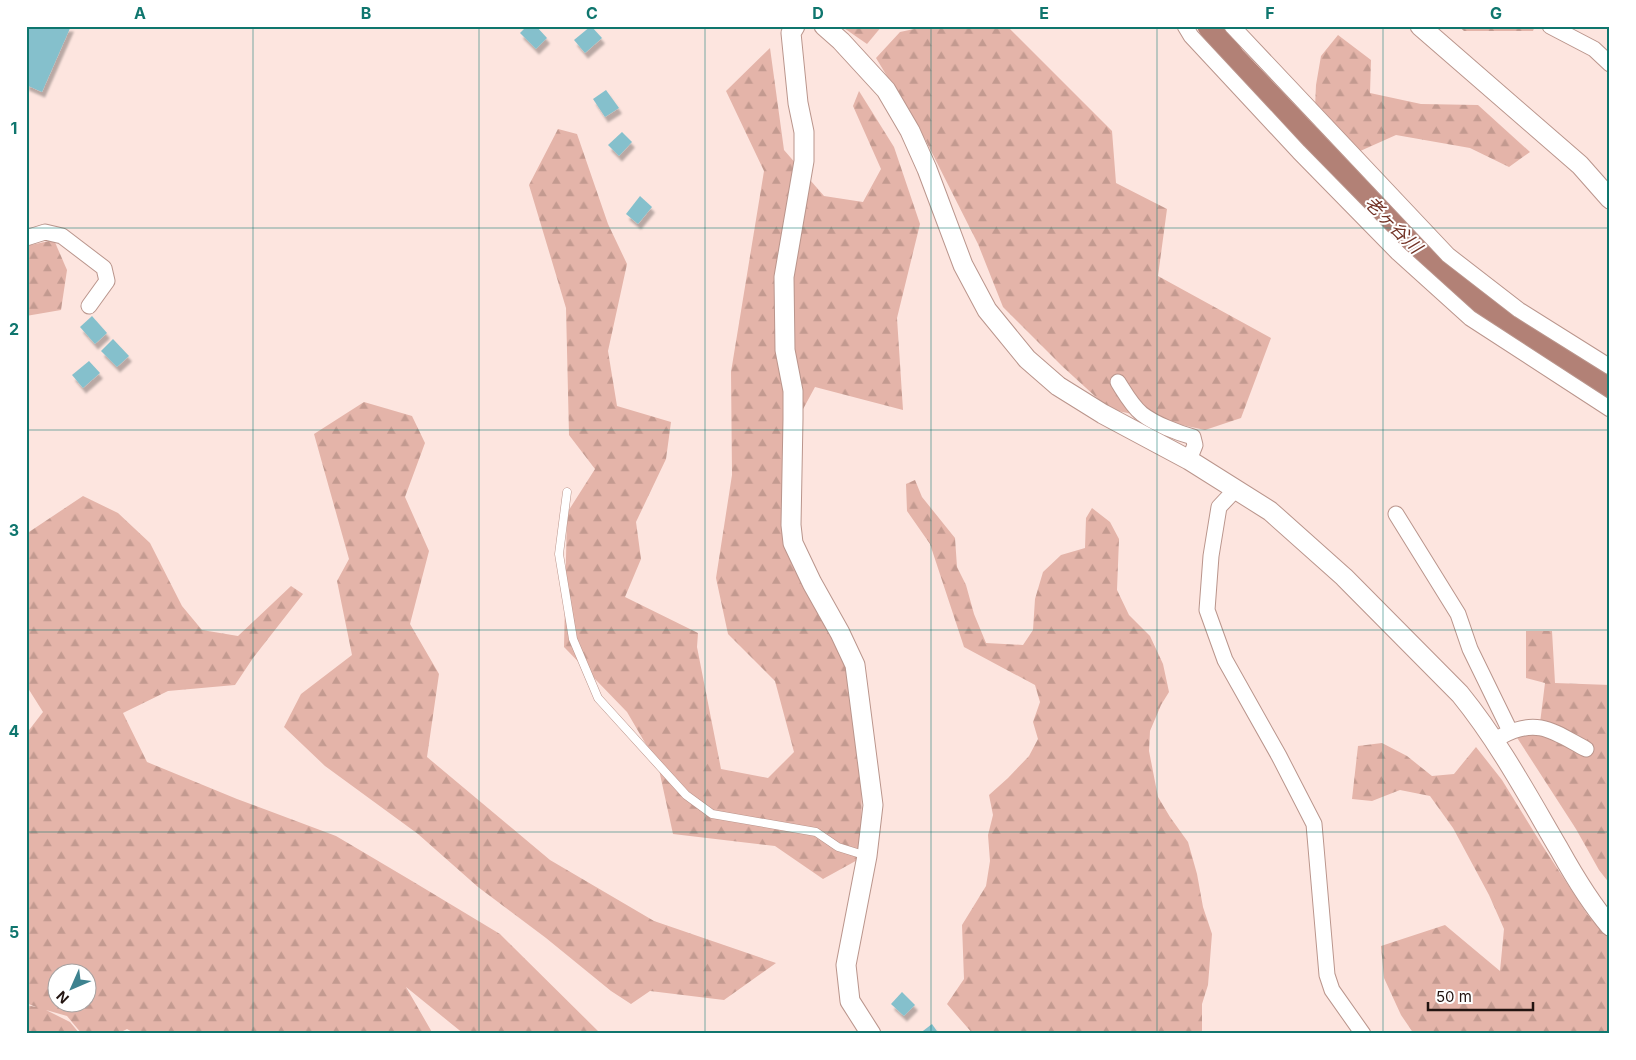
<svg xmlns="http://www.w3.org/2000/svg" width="1636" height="1060" viewBox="0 0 1636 1060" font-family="Inter,'Noto Sans JP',sans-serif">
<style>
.forest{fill:url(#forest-firs);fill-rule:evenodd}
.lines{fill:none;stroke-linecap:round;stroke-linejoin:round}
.river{stroke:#b28176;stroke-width:25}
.building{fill:#85c0cc;filter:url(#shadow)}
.service-casing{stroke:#ba958c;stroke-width:9}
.minor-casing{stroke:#ba958c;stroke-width:17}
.tertiary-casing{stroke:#ba958c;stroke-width:21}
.service{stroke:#fff;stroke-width:8}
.minor{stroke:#fff;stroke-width:15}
.tertiary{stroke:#fff;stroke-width:19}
.grid{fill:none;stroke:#0f766e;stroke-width:1;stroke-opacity:0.55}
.labels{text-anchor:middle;stroke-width:4;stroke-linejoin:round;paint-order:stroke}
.water-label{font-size:18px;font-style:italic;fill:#723225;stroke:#fff}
.neatline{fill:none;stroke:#0f766e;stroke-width:2}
.grid-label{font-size:16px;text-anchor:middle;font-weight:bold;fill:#0f766e}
</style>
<defs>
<pattern id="forest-firs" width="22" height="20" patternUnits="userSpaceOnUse" patternTransform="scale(1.25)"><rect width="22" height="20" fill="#e4b4a9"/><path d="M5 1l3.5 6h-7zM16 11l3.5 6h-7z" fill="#c39a90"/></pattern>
<filter id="shadow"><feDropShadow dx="3" dy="5.5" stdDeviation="1" flood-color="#0004"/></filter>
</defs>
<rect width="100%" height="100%" fill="#fde5df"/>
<g class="forest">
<path d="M841,26H882L867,44Z"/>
<path d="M928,26H1007L1112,131L1116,183L1167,209L1158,276L1271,338L1241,418L1205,430L1109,409L1062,366L1003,307L978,244L925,139L876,58L900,32Z"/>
<path d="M1458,26H1535L1533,31H1464Z"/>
<path d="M1338,35L1371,60L1370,93L1421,104L1478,105L1530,152L1509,167L1470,148L1396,135L1358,152L1315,108L1316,85L1321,56Z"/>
<path d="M770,48L784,150L824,196L863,202L881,169L853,106L859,91L894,147L920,224L897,318L903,410L815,387L795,424L786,540L852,665L862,771L861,858L823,879L775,846L673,834L658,765L627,712L564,647L567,513L595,469L569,435L566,308L529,185L558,129L577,134L608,224L627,264L608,351L617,406L671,422L666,459L636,522L641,559L625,597L698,633L697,647L721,769L768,778L794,752L775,681L728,634L716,578L732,475L731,372L764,171L726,91Z"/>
<path d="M54,240L67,270L61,310L26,316V246Z"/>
<path d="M364,402L412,416L425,443L405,497L429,551L410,624L439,674L427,757L550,860L654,921L776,963L724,1000L650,991L631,1004L611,991L546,938L478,887L418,834L325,766L284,727L301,694L352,655L337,581L349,559L314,434Z"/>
<path d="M915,480L922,497L955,538L957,567L966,585L974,614L986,643L1023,645L1033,630L1035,599L1043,572L1061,555L1085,548L1086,518L1092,508L1110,522L1119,539L1117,590L1129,615L1150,636L1163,664L1169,692L1161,705L1150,731L1149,751L1158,797L1170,817L1188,842L1197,874L1203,907L1212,934L1208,985L1202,1004V1034H973L947,1004L964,979L962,925L986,886L990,861L988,835L993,815L989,795L1008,778L1029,756L1038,739L1033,722L1040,702L1035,685L964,647L930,544L907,511L906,484Z"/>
<path d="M83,496L118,513L150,543L182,606L202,630L238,636L291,586L303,594L253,658L235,685L168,691L123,713L147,762L237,799L336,836L412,881L500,934L601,1034H464L406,987L433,1034H136L127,1029L117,1034H82L67,1016L46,1010L70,1022L80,1034H26V1005L36,1007L26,1003V734L43,712L26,685V534ZM58,972H88V1002H58Z"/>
<path d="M1526,631H1552L1555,683L1610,685V884L1599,870L1576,829L1514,733L1539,731L1545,683L1526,678Z"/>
<path d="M1382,743L1407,756L1432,776L1454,774L1476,747L1502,780L1542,845L1587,914L1610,939V1034H1414L1401,1015L1384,978L1381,946L1445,925L1500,971L1504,929L1489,895L1453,828L1430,796L1400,790L1372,801L1352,799L1358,746Z"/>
</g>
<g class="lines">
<path class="river" d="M1210,26L1233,58L1411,245L1491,312L1610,388"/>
</g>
<g class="building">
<path d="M26,26H71L42,92L26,85Z"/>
<path d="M527,26H536L547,38L536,49L520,33Z"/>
<path d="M591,26L602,38L585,53L574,40Z"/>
<path d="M606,90L619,108L605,117L593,99Z"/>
<path d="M622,132L632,142L619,156L608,145Z"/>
<path d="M640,196L652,207L638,224L626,214Z"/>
<path d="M92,316L107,333L95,344L80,327Z"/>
<path d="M113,339L129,356L117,367L101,351Z"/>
<path d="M89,361L100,373L83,388L72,375Z"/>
<path d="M902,992L915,1005L904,1016L891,1004Z"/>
<path d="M932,1024L939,1034H919Z"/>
</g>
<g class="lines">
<g class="service-casing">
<path id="service" d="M567,492L559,554L573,639L598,698L686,795L712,814L816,832L838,847L867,856"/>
</g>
<g class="minor-casing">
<g id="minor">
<path d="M1185,26L1191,36L1299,152L1398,253L1470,318L1610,409"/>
<path d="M1232,26L1448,255L1519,310L1610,367"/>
<path d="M1550,26L1594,49L1610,64"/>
<path d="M26,238L45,232L62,236L104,268L107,281L89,306"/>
<path d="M1118,382C1125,393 1132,406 1142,414C1155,424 1178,433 1193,437L1195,445L1189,460"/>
<path d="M1236,489L1219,507L1211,556L1207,610L1225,660L1279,756L1314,824L1327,975L1332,990L1363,1034"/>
<path d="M1396,514L1458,614L1470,649L1510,731"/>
<path d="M1502,736C1538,717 1554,732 1586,749"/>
</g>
</g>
<g class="tertiary-casing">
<g id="tertiary">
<path d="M795,26L791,33L798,103L804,132V161L784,277L785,350L793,391V419L791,525L793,543L812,583L840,633L855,665L873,805L867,856L846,965L850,1001L871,1034"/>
<path d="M824,26L841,41L886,90L910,131L927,169L963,265L987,310L1027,359L1058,386L1103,414L1189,460L1270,511L1344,577L1460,694C1499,742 1528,796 1559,849C1574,876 1590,903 1610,926"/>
<path d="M1420,26L1580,165L1610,199"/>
</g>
</g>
<use href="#service" class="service"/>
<use href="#minor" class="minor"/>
<use href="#tertiary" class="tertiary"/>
</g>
<path class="grid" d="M253,26V1034M479,26V1034M705,26V1034M931,26V1034M1157,26V1034M1383,26V1034M26,228H1610M26,430H1610M26,630H1610M26,832H1610"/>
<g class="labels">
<g class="water-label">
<text transform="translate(1393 225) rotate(45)" y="6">老ヶ谷川</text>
</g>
</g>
<rect width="1636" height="1060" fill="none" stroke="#ffffff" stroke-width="55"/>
<g transform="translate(72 988) rotate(225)"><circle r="24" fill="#ffffff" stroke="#a7a1a0"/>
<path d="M0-4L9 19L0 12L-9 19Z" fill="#3d828f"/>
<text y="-8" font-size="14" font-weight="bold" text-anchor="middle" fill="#221411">N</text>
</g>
<path d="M1428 1002v8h105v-8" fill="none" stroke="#221411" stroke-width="2.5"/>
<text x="1436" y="1002" font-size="15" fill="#221411" stroke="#ffffff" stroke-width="4" paint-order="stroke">50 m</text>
<rect x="28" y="28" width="1580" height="1004" class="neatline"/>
<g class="grid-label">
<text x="140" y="19">A</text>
<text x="366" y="19">B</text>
<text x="592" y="19">C</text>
<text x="818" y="19">D</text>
<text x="1044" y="19">E</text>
<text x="1270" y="19">F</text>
<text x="1496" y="19">G</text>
<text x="14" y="134">1</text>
<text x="14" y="335">2</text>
<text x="14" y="536">3</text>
<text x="14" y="737">4</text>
<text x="14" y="938">5</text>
</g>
</svg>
